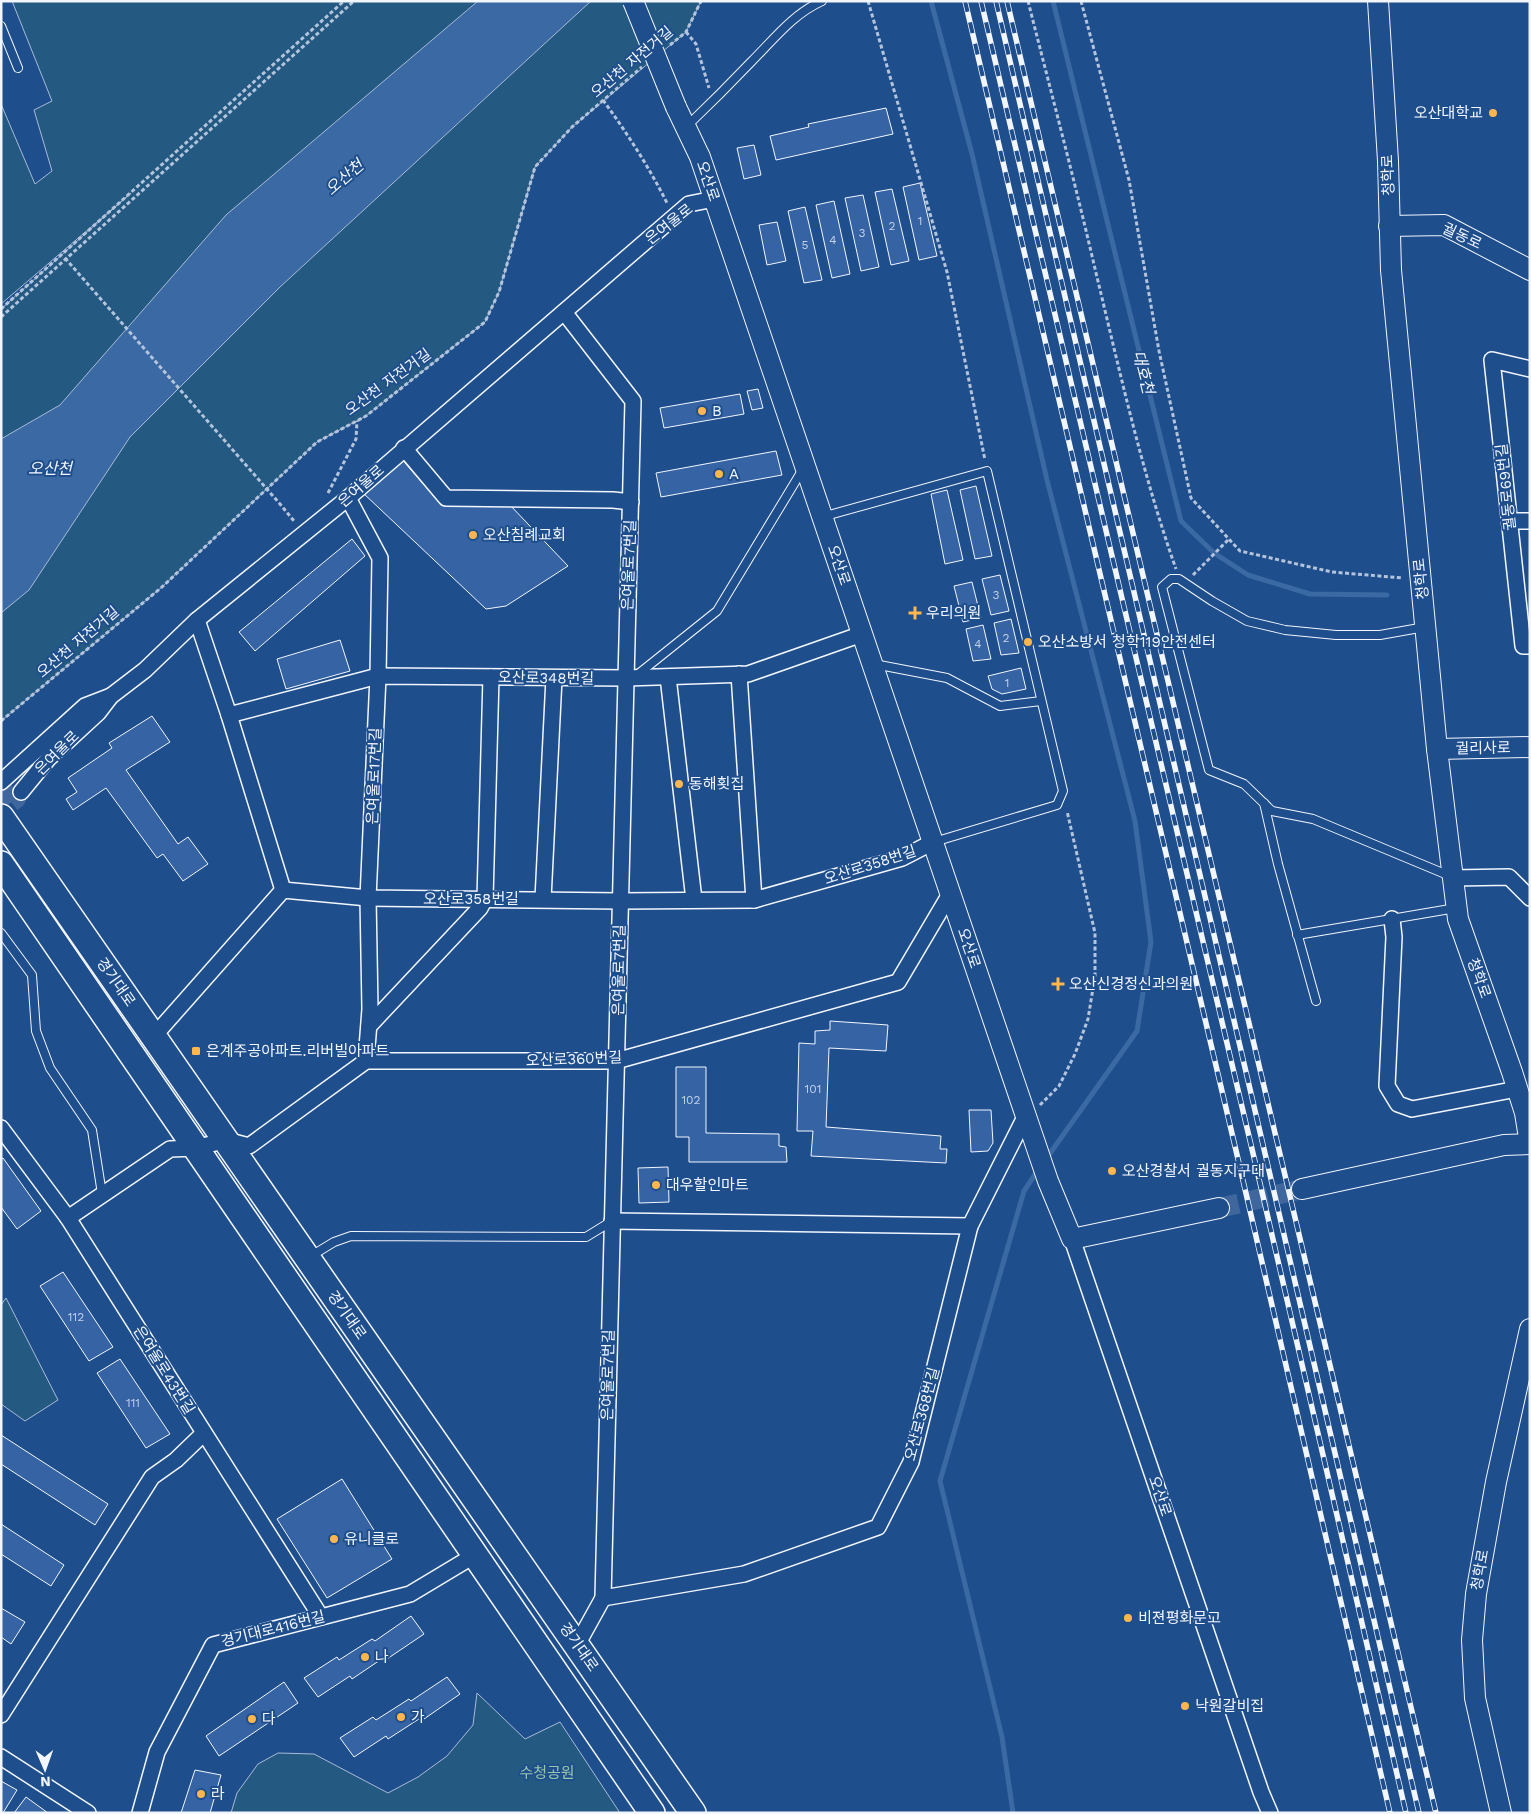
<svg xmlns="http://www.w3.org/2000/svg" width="1531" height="1814" viewBox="0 0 1531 1814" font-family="'Work Sans','Noto Sans KR',sans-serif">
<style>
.green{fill:#245a82;stroke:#a8bbd7}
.water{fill:#3b69a3;stroke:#a8bbd7}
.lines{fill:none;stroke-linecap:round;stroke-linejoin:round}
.stream{stroke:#3b69a3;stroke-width:5}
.building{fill:#3563a3;stroke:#f2f6ff}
.minor-tunnel{stroke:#3f679d;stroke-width:15;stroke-dasharray:15 8;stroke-linecap:butt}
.tertiary-tunnel{stroke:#3f679d;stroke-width:20;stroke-dasharray:20 10;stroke-linecap:butt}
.service-casing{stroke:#f2f6ff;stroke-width:10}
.minor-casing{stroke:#f2f6ff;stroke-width:18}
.tertiary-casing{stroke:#f2f6ff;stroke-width:22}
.primary-casing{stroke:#f2f6ff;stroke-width:28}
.path{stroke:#b3c4dc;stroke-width:3;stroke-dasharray:4 2.5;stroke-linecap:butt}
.service{stroke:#1f4e8c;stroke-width:8}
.minor{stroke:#1f4e8c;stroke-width:15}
.tertiary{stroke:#1f4e8c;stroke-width:20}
.primary{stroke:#1f4e8c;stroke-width:25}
.rail-casing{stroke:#f2f6ff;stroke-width:5.5}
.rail{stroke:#1f4e8c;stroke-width:4;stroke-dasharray:11;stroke-linecap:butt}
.tertiary-bridge-casing{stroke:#f2f6ff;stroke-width:22;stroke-linecap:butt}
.tertiary-bridge{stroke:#1f4e8c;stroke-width:20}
.poi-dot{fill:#ffb74d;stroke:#1f4e8c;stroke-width:2}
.labels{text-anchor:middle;stroke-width:4;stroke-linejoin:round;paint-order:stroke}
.number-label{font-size:12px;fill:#c3d1e8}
.street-label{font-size:15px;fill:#f2f6ff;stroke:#1f4e8c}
.poi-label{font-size:15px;fill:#f2f6ff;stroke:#1f4e8c;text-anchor:start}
.park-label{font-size:15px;fill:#97c8a6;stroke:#1f4e8c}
.water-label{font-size:16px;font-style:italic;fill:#f2f6ff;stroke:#1f4e8c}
</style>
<rect width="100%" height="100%" fill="#1f4e8c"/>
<g class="green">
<path d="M12,1H701L686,32L572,127L535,167L499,292L485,322L366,416L317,442L162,587L1,721V309L131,193L1,304V104L35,184L52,171L34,110L52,101Z"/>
<path d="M6,1298L58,1400L25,1421L1,1404V1305Z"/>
<path d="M477,1693L525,1739L560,1722L620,1813H231L237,1793L258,1764L278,1753L314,1754L388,1793L418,1777L447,1756L473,1725Z"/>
</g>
<path class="water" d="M478,1H591L280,287L130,437L29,590L1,613V439L60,405L226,215Z"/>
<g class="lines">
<g class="stream">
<path d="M931,1L972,154L1047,480L1135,821L1151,942L1137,1031L1046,1159"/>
<path d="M1053,1L1181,521L1214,553L1248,575L1310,594L1387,595"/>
<path d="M1013,1813L1002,1737L940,1481L1024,1191L1038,1170"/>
</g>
</g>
<g class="building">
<path d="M886,108L893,134L776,160L770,136L809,127L808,124Z"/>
<path d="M754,145L761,175L744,179L737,148Z"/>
<path d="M920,183L937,256L919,260L903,187Z"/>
<path d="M892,189L909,261L891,265L875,192Z"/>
<path d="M863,195L879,267L861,271L845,198Z"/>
<path d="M834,201L850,274L832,278L816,205Z"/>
<path d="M805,207L822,280L804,283L788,211Z"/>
<path d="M777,222L786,261L767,265L759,225Z"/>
<path d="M758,389L763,408L752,410L747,391Z"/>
<path d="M740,394L744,414L664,428L660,408Z"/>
<path d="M776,451L782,475L661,497L656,473Z"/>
<path d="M399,456L438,501L509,504L568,566L506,606L486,609L362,492Z"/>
<path d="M976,486L992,556L975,559L960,490Z"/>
<path d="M947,490L963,560L945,564L931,494Z"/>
<path d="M352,539L365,556L255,651L239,632Z"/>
<path d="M1000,575L1009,611L991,615L982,579Z"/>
<path d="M972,582L981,618L963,622L954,586Z"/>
<path d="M1011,619L1019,653L1001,655L994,623Z"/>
<path d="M983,625L991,659L973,661L966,629Z"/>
<path d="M340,640L350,671L286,689L277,659Z"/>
<path d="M1021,668L1026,689L1002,694L992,689L988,676Z"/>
<path d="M152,716L170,742L126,770L178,844L188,837L208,864L183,881L163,854L157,858L106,788L73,810L66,799L77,792L68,778L112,748L109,743Z"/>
<path d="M830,1021L888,1025L886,1051L829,1048L826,1127L941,1136L940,1149H947L946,1163L811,1156L813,1131H797L799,1043L815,1044V1031L830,1030Z"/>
<path d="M676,1067H706V1133L779,1134V1146L786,1147L787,1162H689V1137H676Z"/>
<path d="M969,1110H991L993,1143L988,1151L971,1152Z"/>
<path d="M3,1158L41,1211L17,1229L1,1207V1159Z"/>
<path d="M668,1167L669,1202L639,1203L638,1168Z"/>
<path d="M63,1272L113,1347L89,1361L40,1286Z"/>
<path d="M120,1359L170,1434L146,1448L97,1373Z"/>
<path d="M1,1435L108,1504L95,1525L1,1464Z"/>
<path d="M342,1479L392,1559L327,1598L277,1519Z"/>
<path d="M1,1524L64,1565L51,1586L1,1554Z"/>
<path d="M1,1608L25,1622L11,1644L1,1637Z"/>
<path d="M411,1616L424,1634L387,1659L386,1656L352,1679L350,1676L318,1697L304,1678L337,1657L339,1660L372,1639L375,1641Z"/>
<path d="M447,1677L460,1694L424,1719L422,1717L388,1739L386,1736L354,1757L340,1738L373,1717L376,1720L409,1699L411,1701Z"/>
<path d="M284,1682L298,1703L219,1756L206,1736Z"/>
<path d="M195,1770L221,1775L210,1813H181Z"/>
<path d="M1,1781L17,1790L3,1813H1Z"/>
<path d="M26,1797L48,1813H14Z"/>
</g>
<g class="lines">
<path class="minor-tunnel" d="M1,801L11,793L21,792L18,800L1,813"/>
<path class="tertiary-tunnel" d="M1219,1208L1302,1189"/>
<g class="service-casing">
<g id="service">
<path d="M1,26L18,68"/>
<path d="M687,126C709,105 731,83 752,61C774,39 793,14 822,1"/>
<path d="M822,517L987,471L1063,791L1057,805L934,842"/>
<path d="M1425,627L1380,635H1336L1285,630L1247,621L1212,601L1179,579H1171L1162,587L1209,770L1244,784L1272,811L1313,819L1450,876"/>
<path d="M874,664L947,678L1000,706L1041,701"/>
<path d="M637,675L717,611L803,469"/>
<path d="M1264,803L1278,864L1316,1001"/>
<path d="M1,933L32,975L36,1031L50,1068L92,1130L102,1194"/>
<path d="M1297,935L1456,908"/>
<path d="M311,1256L334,1242L351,1236L586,1237L612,1221"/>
</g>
</g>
<g class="minor-casing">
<g id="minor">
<path d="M564,312L633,401L603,1598L577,1645"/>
<path d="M1530,369L1492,360L1523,646H1530"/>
<path d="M404,448L446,498L613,500L631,502"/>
<path d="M348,498L380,558L378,676L368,898L370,1009L366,1061"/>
<path d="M1510,521H1530"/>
<path d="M197,620L229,715L283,890L368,898L620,901L754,900L902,858L933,842"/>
<path d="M739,674L754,900"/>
<path d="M668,677L694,900"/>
<path d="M229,715L378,676L626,678L748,674L862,634"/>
<path d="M1,782L85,706L111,696"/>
<path d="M21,792L48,759L98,713L111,696L145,670L197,620L348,498L689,204L714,199"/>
<path d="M1453,878L1509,877L1530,898"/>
<path d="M543,899L554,678"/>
<path d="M1392,919L1394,937L1387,1086L1398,1104L1412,1109L1517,1089"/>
<path d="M369,1026L480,908L485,899L491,677"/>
<path d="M154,1036L283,890"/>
<path d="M1,1128L68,1218L321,1617"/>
<path d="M68,1218L170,1149L196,1148L226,1140L249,1146L366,1061H616L898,982L950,894"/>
<path d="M612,1221L970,1226"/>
<path d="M1072,1239L1261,1792L1270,1813"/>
<path d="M603,1598L744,1574L878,1527L911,1462L970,1226L1026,1115"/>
<path d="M1,1715L152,1477L176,1460L204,1433"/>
<path d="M1,1757L88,1813"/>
<path d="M140,1813L157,1752L213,1645L410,1594L475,1555"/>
</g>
</g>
<g class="tertiary-casing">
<g id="tertiary">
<path d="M1378,1L1388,161L1391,270L1437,749L1458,919L1512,1072L1525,1113L1530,1144"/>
<path d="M676,107L700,157L1048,1181L1072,1239L1219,1208"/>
<path d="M1389,226L1444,225L1530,270"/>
<path d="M1437,749L1530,747"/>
<path d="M1302,1189L1504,1145L1530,1144"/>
<path d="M1501,1813L1475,1698L1472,1640L1476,1594L1496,1482L1530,1329"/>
</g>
</g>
<g class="primary-casing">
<g id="primary">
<path d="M1,817L693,1813"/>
<path d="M1,864L652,1813"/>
</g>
</g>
<g class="path">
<path d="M868,1L947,272L985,460"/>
<path d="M1028,1C1051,92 1075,182 1096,273C1120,372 1142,473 1176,569"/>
<path d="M1081,1L1129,180L1159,351L1191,498L1240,551L1332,572L1403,578"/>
<path d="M686,32L696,44L709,88"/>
<path d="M670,45L686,32L701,1"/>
<path d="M603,100C627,133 649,167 667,203"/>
<path d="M65,258L280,504L294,521"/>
<path d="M1,309L344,1"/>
<path d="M1,317L354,1"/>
<path d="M328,493L356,439L357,421"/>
<path d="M1193,575L1229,539"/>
<path d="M1,721L162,587L317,442L366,416L485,322L499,292L535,167L572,127L642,67"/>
<path d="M1040,1105L1059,1086L1075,1054L1088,1019L1095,976V933L1067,811"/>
</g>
<use href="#service" class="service"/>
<use href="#minor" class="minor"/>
<use href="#tertiary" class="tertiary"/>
<use href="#primary" class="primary"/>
<g class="rail-casing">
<g id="rail">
<path d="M965,1L1238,1159L1390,1813"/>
<path d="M981,1L1256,1166L1406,1813"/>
<path d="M996,1L1419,1813"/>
<path d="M1007,1L1436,1813"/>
</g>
</g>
<use href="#rail" class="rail"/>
<g class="tertiary-bridge-casing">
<path id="tertiary-bridge" d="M633,1L676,107"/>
</g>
<use href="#tertiary-bridge" class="tertiary-bridge"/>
</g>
<g class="poi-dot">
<circle cx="1493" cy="113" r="5"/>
<circle cx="702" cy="411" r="5"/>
<circle cx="719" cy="474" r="5"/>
<circle cx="473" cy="535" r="5"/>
<path d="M912.5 605.5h5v5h5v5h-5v5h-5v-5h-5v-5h5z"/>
<circle cx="1028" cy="642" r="5"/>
<circle cx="679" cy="784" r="5"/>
<path d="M1055.5 976.5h5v5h5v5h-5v5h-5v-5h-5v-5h5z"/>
<rect x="191" y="1046" width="10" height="10" rx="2.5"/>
<circle cx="1112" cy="1171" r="5"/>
<circle cx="656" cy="1185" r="5"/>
<circle cx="334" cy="1539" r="5"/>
<circle cx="1128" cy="1618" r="5"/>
<circle cx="365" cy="1657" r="5"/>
<circle cx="1185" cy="1706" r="5"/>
<circle cx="401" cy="1717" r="5"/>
<circle cx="252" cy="1719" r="5"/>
<circle cx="201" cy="1794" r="5"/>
</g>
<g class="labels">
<g class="number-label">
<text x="920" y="225">1</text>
<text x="892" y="230">2</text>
<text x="862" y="237">3</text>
<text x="833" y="244">4</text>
<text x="805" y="249">5</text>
<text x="996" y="599">3</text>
<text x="1006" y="642">2</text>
<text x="978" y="648">4</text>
<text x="1007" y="687">1</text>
<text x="813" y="1093">101</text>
<text x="691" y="1104">102</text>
<text x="76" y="1321">112</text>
<text x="133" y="1407">111</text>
</g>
<g class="street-label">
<text transform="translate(632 62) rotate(-40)" y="5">오산천 자전거길</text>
<text transform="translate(1388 175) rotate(-92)" y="5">청학로</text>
<text transform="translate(708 181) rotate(71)" y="5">오산로</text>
<text transform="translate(669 224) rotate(-38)" y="5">은여울로</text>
<text transform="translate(1462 236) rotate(25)" y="5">궐동로</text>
<text transform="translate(388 382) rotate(-36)" y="5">오산천 자전거길</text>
<text transform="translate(361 486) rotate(-41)" y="5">은여울로</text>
<text transform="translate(1506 487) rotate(-96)" y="5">궐동로69번길</text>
<text transform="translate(629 565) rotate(-88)" y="5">은여울로7번길</text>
<text transform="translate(839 565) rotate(71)" y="5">오산로</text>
<text transform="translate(1421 579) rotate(-96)" y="5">청학로</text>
<text transform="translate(78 642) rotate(-40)" y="5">오산천 자전거길</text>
<text transform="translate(546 678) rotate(1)" y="5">오산로348번길</text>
<text transform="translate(1483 748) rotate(-1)" y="5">궐리사로</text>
<text transform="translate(57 753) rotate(-45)" y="5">은여울로</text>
<text transform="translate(374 776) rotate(-88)" y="5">은여울로17번길</text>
<text transform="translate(870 865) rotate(-18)" y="5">오산로358번길</text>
<text x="471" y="904">오산로358번길</text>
<text transform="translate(969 948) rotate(71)" y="5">오산로</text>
<text transform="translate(619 970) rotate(-89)" y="5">은여울로7번길</text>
<text transform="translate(1479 978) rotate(70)" y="5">청학로</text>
<text transform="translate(116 982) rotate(55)" y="5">경기대로</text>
<text transform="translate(574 1059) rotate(-2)" y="5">오산로360번길</text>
<text transform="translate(347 1315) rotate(55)" y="5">경기대로</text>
<text transform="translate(164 1370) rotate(58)" y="5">은여울로43번길</text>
<text transform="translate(608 1375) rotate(-89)" y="5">은여울로7번길</text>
<text transform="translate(922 1414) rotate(-75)" y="5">오산로368번길</text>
<text transform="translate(1160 1496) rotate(71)" y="5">오산로</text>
<text transform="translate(1480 1570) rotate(-80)" y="5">청학로</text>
<text transform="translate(273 1629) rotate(-14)" y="5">경기대로416번길</text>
<text transform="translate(579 1647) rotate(55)" y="5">경기대로</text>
</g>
<g class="poi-label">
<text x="1483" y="118" text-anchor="end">오산대학교</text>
<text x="712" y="416">B</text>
<text x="729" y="479">A</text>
<text x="483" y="540">오산침례교회</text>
<text x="926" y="618">우리의원</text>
<text x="1038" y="647">오산소방서 청학119안전센터</text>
<text x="689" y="789">동해횟집</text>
<text x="1069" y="989">오산신경정신과의원</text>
<text x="206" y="1056">은계주공아파트.리버빌아파트</text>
<text x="1122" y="1176">오산경찰서 궐동지구대</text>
<text x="666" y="1190">대우할인마트</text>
<text x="344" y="1544">유니클로</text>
<text x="1138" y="1623">비젼평화문고</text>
<text x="375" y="1662">나</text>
<text x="1195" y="1711">낙원갈비집</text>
<text x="411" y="1722">가</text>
<text x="262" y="1724">다</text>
<text x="211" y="1799">라</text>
</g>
<g class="park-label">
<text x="547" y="1778">수청공원</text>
</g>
<g class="water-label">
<text transform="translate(344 177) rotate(-41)" y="6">오산천</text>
<text transform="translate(1144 372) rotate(76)" y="6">대호천</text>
<text x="50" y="474">오산천</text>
</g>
</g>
<rect width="1531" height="1814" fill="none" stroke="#f2f6ff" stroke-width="5"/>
<g transform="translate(45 1769) rotate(178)" stroke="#1f4e8c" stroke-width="4" paint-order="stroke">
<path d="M0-4L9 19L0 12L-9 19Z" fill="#f2f6ff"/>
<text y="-8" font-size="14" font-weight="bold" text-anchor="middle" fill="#f2f6ff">N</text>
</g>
</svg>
